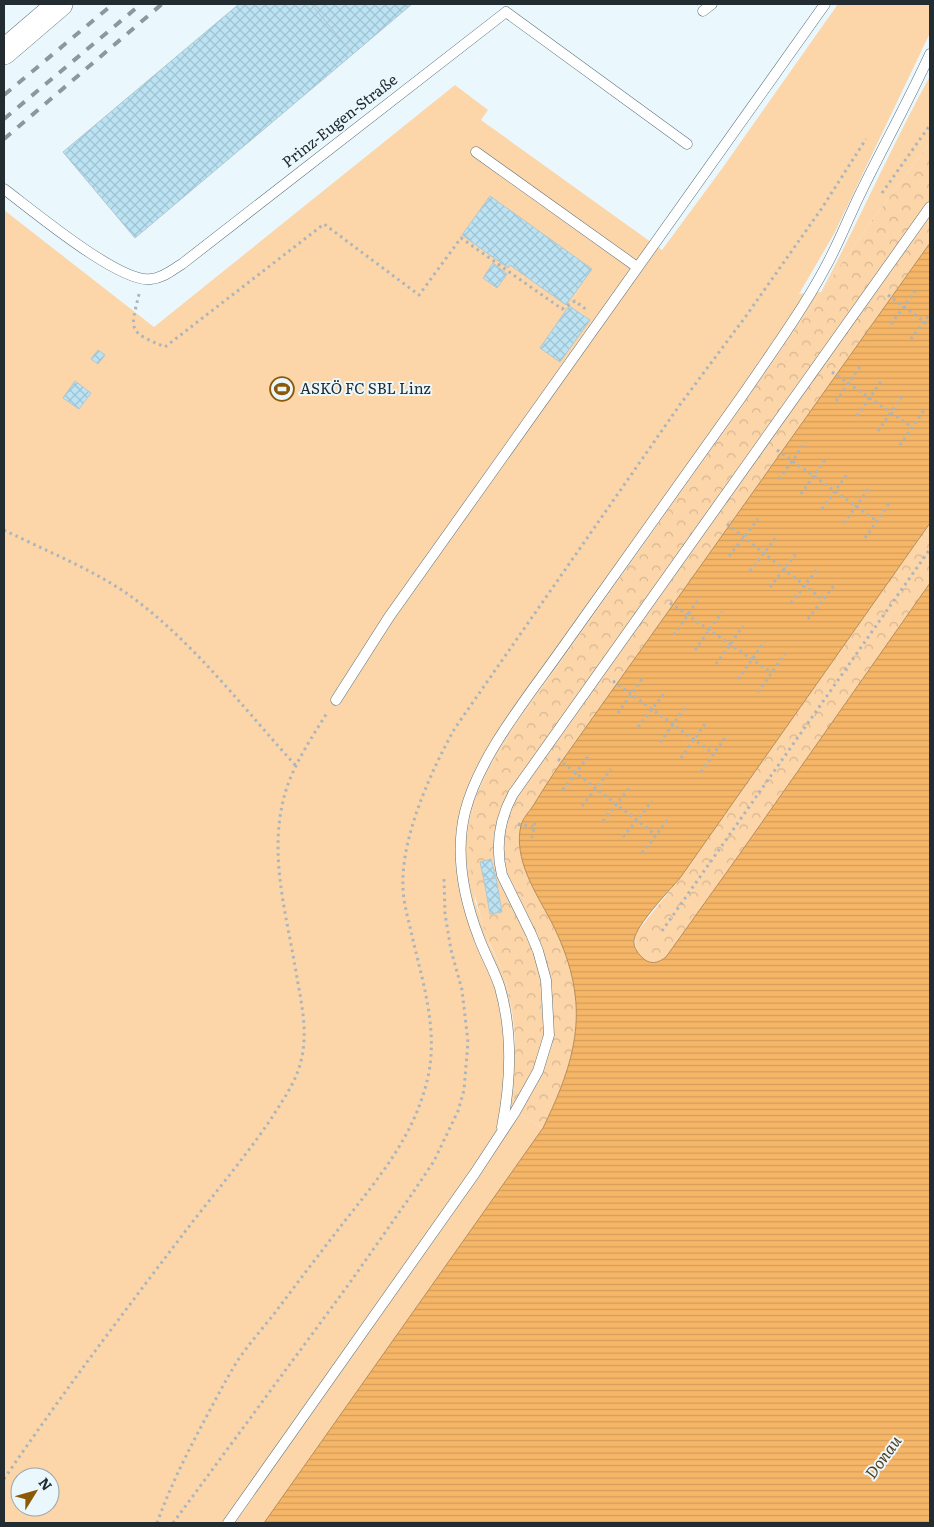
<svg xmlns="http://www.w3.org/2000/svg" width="934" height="1527" viewBox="0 0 934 1527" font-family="Literata,serif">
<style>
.grass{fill:#fcd5a9;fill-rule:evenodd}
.park{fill:url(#park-crowns)}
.water{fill:url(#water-rules);stroke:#b78d57}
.building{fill:url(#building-cross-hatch);stroke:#b1c8d1}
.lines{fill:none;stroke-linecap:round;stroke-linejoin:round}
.service-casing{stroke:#5d727a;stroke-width:11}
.tertiary-casing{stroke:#5d727a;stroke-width:26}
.path{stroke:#aab6bc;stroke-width:3;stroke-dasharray:2.5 4;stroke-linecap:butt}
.service{stroke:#fff;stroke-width:10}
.tertiary{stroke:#fff;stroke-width:25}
.rail{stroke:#8c989d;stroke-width:4;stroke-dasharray:9 9;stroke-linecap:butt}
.labels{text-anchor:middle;stroke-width:4;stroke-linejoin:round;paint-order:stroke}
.street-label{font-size:15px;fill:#232c30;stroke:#eaf8fe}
.poi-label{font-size:15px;fill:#232c30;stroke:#eaf8fe;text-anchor:start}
.water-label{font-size:16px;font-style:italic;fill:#573c1b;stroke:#eaf8fe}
</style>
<defs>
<pattern id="park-crowns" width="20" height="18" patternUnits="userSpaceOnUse" patternTransform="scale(1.25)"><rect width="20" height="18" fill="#fcd5a9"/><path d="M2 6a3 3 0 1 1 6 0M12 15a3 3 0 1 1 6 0" fill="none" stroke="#d8b792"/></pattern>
<pattern id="water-rules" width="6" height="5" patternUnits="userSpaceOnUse" patternTransform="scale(1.25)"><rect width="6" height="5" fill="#f6b668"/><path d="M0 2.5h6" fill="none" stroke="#d39d5a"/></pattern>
<pattern id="building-cross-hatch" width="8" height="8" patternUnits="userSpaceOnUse" patternTransform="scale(1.25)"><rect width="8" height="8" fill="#bbe3f4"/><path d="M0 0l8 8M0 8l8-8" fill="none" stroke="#a0c3d2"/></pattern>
</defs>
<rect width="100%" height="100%" fill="#eaf8fe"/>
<path class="grass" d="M838,4H930V33L834,234L799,294L821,292C859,221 891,147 930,76V143L870,223L517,724L495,758L480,786L472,812L475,901L490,945L503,972L510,999L514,1031L516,1081L511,1108L543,1128L264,1523H4V210L154,327L455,85L488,110L481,120L662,250L721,170ZM20,1477H50V1507H20Z"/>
<g class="park">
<path d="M930,143V243L562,761C552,776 542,791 533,806C529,812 523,818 521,825C513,859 536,893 551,921C591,1000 580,1051 543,1128L511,1108C518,1064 517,1016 503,973C500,964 495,955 491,946C475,908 463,852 472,812C479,780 499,752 517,724L870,223Z"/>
<path d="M930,523V583L739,855L666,957C647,971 631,953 636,933L680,878Z"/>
</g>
<path class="water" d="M930,243V523L680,878C669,891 636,925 634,940C633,948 639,955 645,960C653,965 659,962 666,957L739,855L930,583V1523H264L543,1128C580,1052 591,1000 551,921C536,893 513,859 521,825C523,818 529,812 533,806C542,791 552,776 562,761Z"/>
<g class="building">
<path d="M239,4H311L353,54L135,238L63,152Z"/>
<path d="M311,4H412L353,54Z"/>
<path d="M490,196L592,269L566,305L510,265L508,268L462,235Z"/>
<path d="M493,263L507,274L497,288L483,278Z"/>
<path d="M569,306L590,320L560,362L540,348Z"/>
<path d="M98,350L105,355L98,364L91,359Z"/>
<path d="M75,381L91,393L79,409L63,398Z"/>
<path d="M491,859L496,878L484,880L480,862Z"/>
<path d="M496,878L502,912L490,914L484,880Z"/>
</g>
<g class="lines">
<g class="service-casing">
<g id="service">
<path d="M703,11L712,4"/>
<path d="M476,152L637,267"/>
<path d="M4,189C31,209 120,284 151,279C163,278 172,270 182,264L506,12L687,144"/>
<path d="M336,700L389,617L825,4"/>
<path d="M502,1127C511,1081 513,1034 500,988C495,971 485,955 479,938C464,899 455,853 465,812C479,756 528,697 561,650C621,565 682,481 742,396C770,355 802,311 825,268C839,243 849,216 862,190C884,145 909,100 930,54"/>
<path d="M228,1523L475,1173L515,1112L538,1071L549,1035L546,980L538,951L531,934L502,875C495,846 499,820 513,794L930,207"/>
</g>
</g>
<g class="tertiary-casing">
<path id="tertiary" d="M4,52L60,4"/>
</g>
<g class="path">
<path d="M882,193L930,125"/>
<path d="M139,294C130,332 128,331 165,347L324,224L419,295L461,238L562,309L575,301L588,311"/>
<path d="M888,295L930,326"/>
<path d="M891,324L916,290"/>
<path d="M911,339L930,314"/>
<path d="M832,372L912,427"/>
<path d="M836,401L861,365"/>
<path d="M857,416L882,380"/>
<path d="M878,431L903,395"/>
<path d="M900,445L924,410"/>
<path d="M777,450L877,521"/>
<path d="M779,479L806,442"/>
<path d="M801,494L826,458"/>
<path d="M822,509L848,473"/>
<path d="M844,523L869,488"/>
<path d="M727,524L823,600"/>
<path d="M4,530C44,550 92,569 129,595C194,642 243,708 297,767"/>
<path d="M865,538L890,502"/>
<path d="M729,556L758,519"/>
<path d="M750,571L778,535"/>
<path d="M770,587L798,551"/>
<path d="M670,603L772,673"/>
<path d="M791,603L819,567"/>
<path d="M808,619L836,583"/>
<path d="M674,635L700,597"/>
<path d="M695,650L722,612"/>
<path d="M716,664L743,626"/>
<path d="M738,679L765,641"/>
<path d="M613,681L714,754"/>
<path d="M758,692L785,654"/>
<path d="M618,713L644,676"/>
<path d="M638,727L666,691"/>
<path d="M660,742L687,705"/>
<path d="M681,758L707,721"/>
<path d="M558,759L656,835"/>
<path d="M701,772L727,735"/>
<path d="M563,790L590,754"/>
<path d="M582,806L611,769"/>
<path d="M603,821L631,786"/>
<path d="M518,824L534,827"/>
<path d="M623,837L652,801"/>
<path d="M532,838L535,821"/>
<path d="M642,853L670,817"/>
<path d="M662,931L930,549"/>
<path d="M4,1479C64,1391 129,1305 194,1220C220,1187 247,1154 271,1119C283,1100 296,1082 301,1061C308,1034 302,1005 297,978C287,914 266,851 287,787C296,761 312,737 327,713"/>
<path d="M157,1523C171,1484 190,1447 210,1410C219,1393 228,1376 238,1360C249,1344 262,1329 274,1314C297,1283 321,1252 344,1222C378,1179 412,1138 426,1085C441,1032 421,978 410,927C406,911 402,895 403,878C404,831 432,769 455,728L679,406L746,316L822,208L866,139"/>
<path d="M173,1523L349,1284L412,1194L434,1161L458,1111L464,1090L468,1042L462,990L451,950L445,914L444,879"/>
</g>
<use href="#service" class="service"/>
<use href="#tertiary" class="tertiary"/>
<g class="rail">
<path d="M4,95L113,4"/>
<path d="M4,119L141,4"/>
<path d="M4,139L162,4"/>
</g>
</g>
<defs>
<g id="stadium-ring" transform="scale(1.25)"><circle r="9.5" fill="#eaf8fe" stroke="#8c5906" stroke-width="1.5"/><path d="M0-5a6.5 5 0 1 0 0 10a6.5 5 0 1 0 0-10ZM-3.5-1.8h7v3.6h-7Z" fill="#8c5906"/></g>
</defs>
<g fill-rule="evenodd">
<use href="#stadium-ring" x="282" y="389"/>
</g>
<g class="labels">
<g class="street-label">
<text transform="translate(340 121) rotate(-38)" y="5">Prinz-Eugen-Straße</text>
</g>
<g class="poi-label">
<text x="300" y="394">ASKÖ FC SBL Linz</text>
</g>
<g class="water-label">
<text transform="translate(883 1457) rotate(-54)" y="6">Donau</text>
</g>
</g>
<rect width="934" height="1527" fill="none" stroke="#232c30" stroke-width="10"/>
<g transform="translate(35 1492) rotate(53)"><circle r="24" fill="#eaf8fe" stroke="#9aa6ac"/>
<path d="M0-4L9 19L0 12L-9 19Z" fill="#8c5906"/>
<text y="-8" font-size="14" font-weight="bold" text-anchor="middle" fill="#232c30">N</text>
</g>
</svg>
